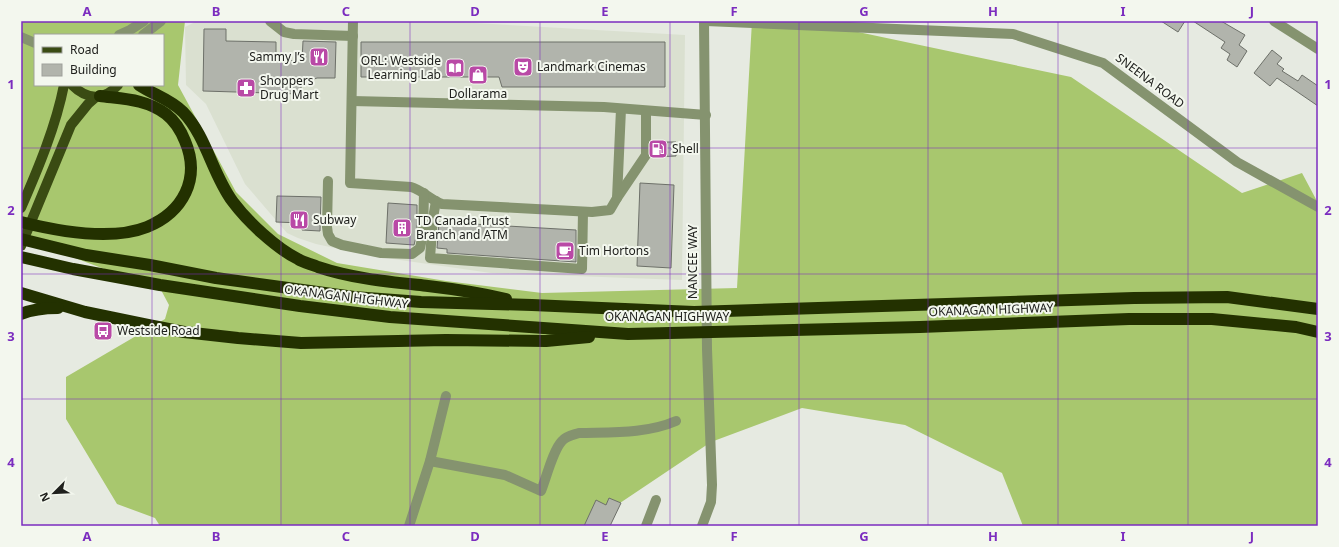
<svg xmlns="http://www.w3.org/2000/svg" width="1339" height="547" viewBox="0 0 1339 547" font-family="'Noto Sans',sans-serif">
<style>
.built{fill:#dae0d0}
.forest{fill:#a8c76e;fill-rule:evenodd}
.building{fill:#b1b4ac;stroke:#6d7069}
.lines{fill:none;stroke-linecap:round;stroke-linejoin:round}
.minor{stroke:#85936f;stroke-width:10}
.major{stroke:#3a4b13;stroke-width:10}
.highway{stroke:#233100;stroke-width:12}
.grid{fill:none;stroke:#7b2cbf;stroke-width:1;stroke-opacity:0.55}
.labels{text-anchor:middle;stroke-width:4;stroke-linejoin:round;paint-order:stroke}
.poi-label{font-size:12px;fill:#20211e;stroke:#f3f7ee;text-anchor:start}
.street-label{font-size:12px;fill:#20211e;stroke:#f3f7ee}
.neatline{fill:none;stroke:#7b2cbf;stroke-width:1.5}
.grid-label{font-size:13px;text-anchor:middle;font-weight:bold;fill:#7b2cbf}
</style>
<rect width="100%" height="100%" fill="#e6eae1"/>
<path class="built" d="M197,21H440L685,35L682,280L491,273L372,256L316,244L298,238L287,233L245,184L206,104L186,85L185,27Z"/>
<path class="forest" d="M21,21H185L178,85L236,192L278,234L337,263L446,281L542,293L737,288L752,21H806L1071,77L1242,193L1302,173L1318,203V526H1023L1002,473L905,425L802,408L711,442L617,505L601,526H160L155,518L117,504L66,419V377L165,319L169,305L161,290L21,238ZM35,35H163V85H35Z"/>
<g class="building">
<path d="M1161,21H1185L1178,32Z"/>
<path d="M1193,21H1221L1245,35L1239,45L1247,51L1237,67L1227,60L1230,54L1221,48L1225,42Z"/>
<path d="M204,29H226V41L276,42V60L302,61L303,41L336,42L335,78H317L301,84V94L203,91Z"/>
<path d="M361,42H665V87H502L499,77H361Z"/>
<path d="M1272,50L1282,58L1277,64L1284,69L1282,71L1298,81L1302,75L1318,86V106L1277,78L1270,86L1254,73Z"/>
<path d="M652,142H676V156L652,157Z"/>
<path d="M640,183L674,185L671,268L637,266Z"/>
<path d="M277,196L321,197L320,231L302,230V223L276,222Z"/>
<path d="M388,203L417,205V233L414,245L386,243Z"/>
<path d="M439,222L576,230V262L447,253V249L437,248Z"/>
<path d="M609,498L621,503L610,526H584L596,500L606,505Z"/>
</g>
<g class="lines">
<g class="minor">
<path d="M270,21L284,32L294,34L353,36"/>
<path d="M353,21L350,183L411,187C422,190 431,200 442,204L592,212L610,210L617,198L621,109"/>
<path d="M706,21L1013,34L1103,63L1237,162L1318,207"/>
<path d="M1274,21L1318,49"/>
<path d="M119,35L130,30L144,21"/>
<path d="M143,35L161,21"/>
<path d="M21,37L35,43"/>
<path d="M352,101L604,107L706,115"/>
<path d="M328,181L327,227L328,234L332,241L342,245L381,253L412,254L420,248L423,234L424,193"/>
<path d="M617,198L646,155V111"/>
<path d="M436,201L433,218L430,258L582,269L583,212"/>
<path d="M430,461L505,475L541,491C546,479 553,450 562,441C566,436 573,435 579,433C611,432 646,434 676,421"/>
<path d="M409,526L430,461L446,396"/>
<path d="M646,526L656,500"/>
<path d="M702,526L711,502L712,485L707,349L704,21"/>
</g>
<g class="major">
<path d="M72,85C87,100 104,101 118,85"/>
<path d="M21,208C38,169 56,126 64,85"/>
<path d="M21,246L71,125L88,104L96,97"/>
</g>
<g class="highway">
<path d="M139,85C154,95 170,99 183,112C207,137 212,174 233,202C248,222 276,248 298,259C304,263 312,264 318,267C354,279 391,282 428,286C454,289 480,293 506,299"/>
<path d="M21,222C57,231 112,241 147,227C183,212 201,179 185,141C181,131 175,121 166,114C146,99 123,99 100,96"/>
<path d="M21,239L86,255L150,265L216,278L354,297L421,302L532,305L694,312L1134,298L1227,297L1318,309"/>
<path d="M21,257L73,269L160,285L300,306L390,317L628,334L920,327L1129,319H1212L1296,327L1318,332"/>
<path d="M21,293L85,312L148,325L184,332L238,338L301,343L446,340L546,341L589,337"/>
<path d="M21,314C33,309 45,308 58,308"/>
</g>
</g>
<path class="grid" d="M152,21V35M281,21V526M410,21V526M540,21V526M670,21V526M799,21V526M928,21V526M1058,21V526M1188,21V526M152,85V526M21,148H1318M21,274H1318M21,399H1318"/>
<defs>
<g id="restaurant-square" transform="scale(1)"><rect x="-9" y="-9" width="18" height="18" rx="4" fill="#b949a6" stroke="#f3f7ee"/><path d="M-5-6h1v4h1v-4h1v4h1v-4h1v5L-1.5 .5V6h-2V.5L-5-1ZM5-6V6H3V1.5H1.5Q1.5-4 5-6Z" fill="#fff"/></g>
<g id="theatre-square" transform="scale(1)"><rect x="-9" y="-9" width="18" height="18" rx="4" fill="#b949a6" stroke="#f3f7ee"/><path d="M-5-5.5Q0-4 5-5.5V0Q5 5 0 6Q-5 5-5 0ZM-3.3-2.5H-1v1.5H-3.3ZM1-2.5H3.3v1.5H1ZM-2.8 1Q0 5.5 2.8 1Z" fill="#fff"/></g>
<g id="library-square" transform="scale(1)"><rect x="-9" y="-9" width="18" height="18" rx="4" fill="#b949a6" stroke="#f3f7ee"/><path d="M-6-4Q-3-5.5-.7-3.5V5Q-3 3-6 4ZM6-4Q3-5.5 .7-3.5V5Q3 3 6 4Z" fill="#fff"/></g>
<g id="shop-square" transform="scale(1)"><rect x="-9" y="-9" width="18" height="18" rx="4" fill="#b949a6" stroke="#f3f7ee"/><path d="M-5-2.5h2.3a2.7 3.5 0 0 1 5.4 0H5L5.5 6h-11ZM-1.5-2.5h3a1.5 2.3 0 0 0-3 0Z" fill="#fff"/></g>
<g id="pharmacy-square" transform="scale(1)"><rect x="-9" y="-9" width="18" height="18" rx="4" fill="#b949a6" stroke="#f3f7ee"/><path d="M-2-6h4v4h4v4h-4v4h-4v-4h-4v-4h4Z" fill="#fff"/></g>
<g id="fuel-square" transform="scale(1)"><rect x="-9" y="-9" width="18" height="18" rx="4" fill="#b949a6" stroke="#f3f7ee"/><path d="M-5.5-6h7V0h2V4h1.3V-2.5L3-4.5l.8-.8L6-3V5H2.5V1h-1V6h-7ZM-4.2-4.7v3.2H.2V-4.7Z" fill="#fff"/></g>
<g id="building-square" transform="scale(1)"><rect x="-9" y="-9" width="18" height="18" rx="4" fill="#b949a6" stroke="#f3f7ee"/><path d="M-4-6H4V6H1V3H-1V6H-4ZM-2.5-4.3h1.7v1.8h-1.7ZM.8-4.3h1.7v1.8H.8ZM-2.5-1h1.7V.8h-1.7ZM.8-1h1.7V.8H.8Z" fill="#fff"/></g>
<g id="cafe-square" transform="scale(1)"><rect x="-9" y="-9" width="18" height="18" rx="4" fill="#b949a6" stroke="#f3f7ee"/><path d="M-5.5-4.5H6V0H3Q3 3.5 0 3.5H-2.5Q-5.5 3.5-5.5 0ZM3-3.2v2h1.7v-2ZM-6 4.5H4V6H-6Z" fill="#fff"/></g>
<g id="bus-square" transform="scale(1)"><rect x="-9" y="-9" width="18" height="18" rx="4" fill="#b949a6" stroke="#f3f7ee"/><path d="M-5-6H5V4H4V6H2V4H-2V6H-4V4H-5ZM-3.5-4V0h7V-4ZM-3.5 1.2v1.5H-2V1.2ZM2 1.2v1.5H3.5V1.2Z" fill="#fff"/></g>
</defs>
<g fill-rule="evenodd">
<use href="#restaurant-square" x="319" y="57"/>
<use href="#theatre-square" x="523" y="67"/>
<use href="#library-square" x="455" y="68"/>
<use href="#shop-square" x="478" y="75"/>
<use href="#pharmacy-square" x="246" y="88"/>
<use href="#fuel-square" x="658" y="149"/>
<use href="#restaurant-square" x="299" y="220"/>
<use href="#building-square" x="402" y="228"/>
<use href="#cafe-square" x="565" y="251"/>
<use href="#bus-square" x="103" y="331"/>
</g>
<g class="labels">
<g class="poi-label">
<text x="305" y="61" text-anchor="end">Sammy J’s</text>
<text x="441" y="65" text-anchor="end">ORL: Westside<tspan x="441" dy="14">Learning Lab</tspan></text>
<text x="537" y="71">Landmark Cinemas</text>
<text x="260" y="85">Shoppers<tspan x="260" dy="14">Drug Mart</tspan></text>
<text x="478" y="98" text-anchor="middle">Dollarama</text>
<text x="672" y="153">Shell</text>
<text x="313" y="224">Subway</text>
<text x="416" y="225">TD Canada Trust<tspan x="416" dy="14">Branch and ATM</tspan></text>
<text x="579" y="255">Tim Hortons</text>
<text x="117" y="335">Westside Road</text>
</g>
<g class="street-label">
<text transform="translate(1150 81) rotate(37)" y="4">SNEENA ROAD</text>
<text transform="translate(693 262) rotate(-90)" y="4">NANCEE WAY</text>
<text transform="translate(346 297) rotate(7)" y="4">OKANAGAN HIGHWAY</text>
<text transform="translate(991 310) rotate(-2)" y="4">OKANAGAN HIGHWAY</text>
<text x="667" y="321">OKANAGAN HIGHWAY</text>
</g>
</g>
<rect width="1339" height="547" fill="none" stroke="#f3f7ee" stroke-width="44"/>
<rect x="34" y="34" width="130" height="52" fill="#f3f7ee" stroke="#9fa19b"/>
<rect x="42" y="47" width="20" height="6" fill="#3a4b13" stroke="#9fa19b"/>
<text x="70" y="54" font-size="12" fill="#20211e">Road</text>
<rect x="42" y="64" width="20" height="12" fill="#b1b4ac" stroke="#9fa19b"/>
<text x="70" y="74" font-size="12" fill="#20211e">Building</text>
<g transform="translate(54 493) rotate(246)" stroke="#f3f7ee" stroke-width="3" paint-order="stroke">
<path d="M0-3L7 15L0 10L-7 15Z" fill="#20211e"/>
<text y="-6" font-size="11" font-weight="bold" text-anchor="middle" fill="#20211e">N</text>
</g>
<rect x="22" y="22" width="1295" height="503" class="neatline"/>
<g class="grid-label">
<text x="87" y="16">A</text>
<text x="216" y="16">B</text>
<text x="346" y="16">C</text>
<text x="475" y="16">D</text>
<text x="605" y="16">E</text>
<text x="734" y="16">F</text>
<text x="864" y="16">G</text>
<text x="993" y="16">H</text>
<text x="1123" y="16">I</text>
<text x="1252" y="16">J</text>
<text x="11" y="89">1</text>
<text x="1328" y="89">1</text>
<text x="11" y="215">2</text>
<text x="1328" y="215">2</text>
<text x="11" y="341">3</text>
<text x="1328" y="341">3</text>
<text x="11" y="467">4</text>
<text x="1328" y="467">4</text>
<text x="87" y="541">A</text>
<text x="216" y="541">B</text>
<text x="346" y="541">C</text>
<text x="475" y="541">D</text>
<text x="605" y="541">E</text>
<text x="734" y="541">F</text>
<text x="864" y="541">G</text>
<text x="993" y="541">H</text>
<text x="1123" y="541">I</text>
<text x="1252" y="541">J</text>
</g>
</svg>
